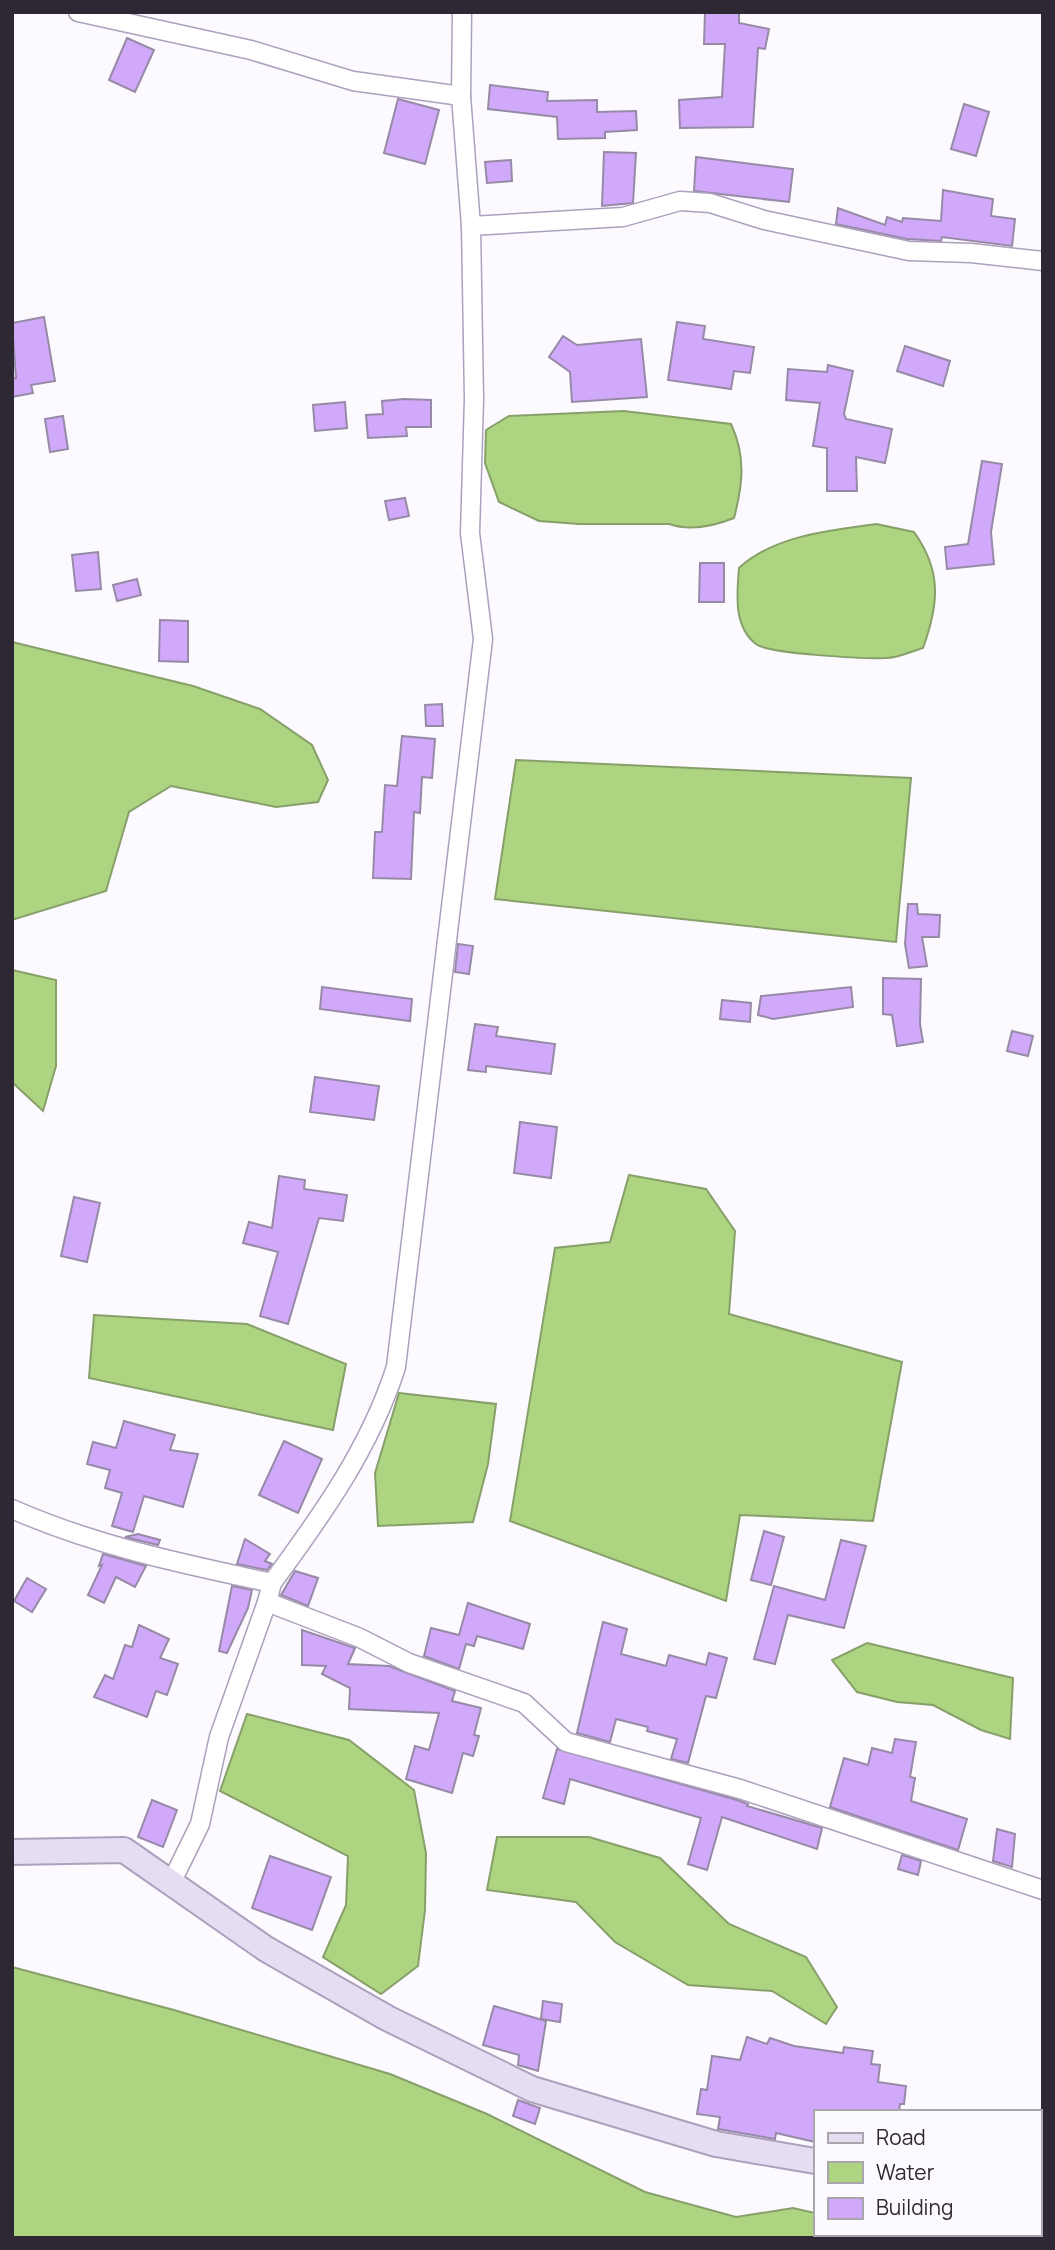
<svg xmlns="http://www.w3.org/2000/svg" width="1055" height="2250" viewBox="0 0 1055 2250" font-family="Manrope,sans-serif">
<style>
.water{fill:#add480;stroke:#87a069;stroke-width:2}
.building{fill:#d0a9fa;stroke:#978aa6;stroke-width:2}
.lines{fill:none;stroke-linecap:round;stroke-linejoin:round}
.street-casing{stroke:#ada0bd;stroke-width:21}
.secondary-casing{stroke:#ada0bd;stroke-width:28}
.street{stroke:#fff;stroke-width:18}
.secondary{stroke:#e7ddf2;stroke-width:24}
</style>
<rect width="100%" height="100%" fill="#fcf9ff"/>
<g class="water">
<path d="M624,411L731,424C746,456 743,484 734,518C714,526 689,531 669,524H579L539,521L499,502L485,463L486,430L509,416Z"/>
<path d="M876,524L914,532C942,571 939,604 923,648C912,651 898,658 886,658C867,659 768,654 756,644C733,626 737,594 739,568C775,535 829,531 876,524Z"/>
<path d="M12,642L193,686L260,709L312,745L328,780L318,802L276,807L171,786L129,812L106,891L12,920Z"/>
<path d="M516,760L911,778L896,942L495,899Z"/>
<path d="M12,970L56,980V1066L43,1111L13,1083Z"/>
<path d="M629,1175L706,1189L735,1231L729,1314L902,1362L873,1521L740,1515L726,1601L510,1521L555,1248L610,1242Z"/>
<path d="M94,1315L247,1324L346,1364L333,1430L89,1378Z"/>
<path d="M399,1393L496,1404L488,1464L473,1522L378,1526L375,1473Z"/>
<path d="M867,1643L1013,1678L1010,1739L981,1730L933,1705L897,1702L857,1692L832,1660Z"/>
<path d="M247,1714L349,1740L414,1790L426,1853L425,1910L418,1966L381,1994L323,1957L346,1905L348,1856L220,1791Z"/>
<path d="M497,1837H589L660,1858L729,1924L806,1957L837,2007L826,2024L772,1991L688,1985L615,1942L576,1902L487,1890Z"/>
<path d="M12,1967L174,2010L390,2074L487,2114L645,2192L736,2217L793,2208L815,2213V2234H910L925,2238H12Z"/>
</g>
<g class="building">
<path d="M705,12H739V23L769,29L765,49L758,48L753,127L680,128L679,100L722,97L725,44H704Z"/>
<path d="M127,38L154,50L135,92L109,80Z"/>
<path d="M490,85L548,92L547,101L597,100V112L636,111L637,130L605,132V138L558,139L557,117L488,109Z"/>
<path d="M398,99L439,110L425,164L384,153Z"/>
<path d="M964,104L989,112L976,156L951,149Z"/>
<path d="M604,152L636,153L633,203L602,206Z"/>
<path d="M696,157L793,169L789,202L694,191Z"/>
<path d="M511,160L512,181L487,183L485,162Z"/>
<path d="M943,190L993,199L991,216L1015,219L1012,246L942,237L941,241L907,239L836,224L838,208L885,225L887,217L902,222L903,218L941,221Z"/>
<path d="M44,317L55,381L31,385L33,393L12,397V379L16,378L12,323Z"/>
<path d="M677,322L705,326L703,339L754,347L750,373L734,371L731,389L668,380Z"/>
<path d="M563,336L577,345L641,339L647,397L572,402L570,372L549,357Z"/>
<path d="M905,346L950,361L943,386L897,371Z"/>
<path d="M828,365L853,371L844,414L846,419L892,429L885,463L856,457L857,491H827V448L813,446L820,403L786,400L788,369L827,372Z"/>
<path d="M404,399L431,400V427H406L407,436L368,438L366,415L383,414L382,401Z"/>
<path d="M345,402L347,428L315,431L313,405Z"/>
<path d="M63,416L68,449L50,452L45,419Z"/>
<path d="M982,461L1002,464L991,532L994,564L947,569L945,547L968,544Z"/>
<path d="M405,498L409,516L389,520L385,501Z"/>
<path d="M98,552L101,589L76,591L72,555Z"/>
<path d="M700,563H724V602H699Z"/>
<path d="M137,579L141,595L117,601L113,585Z"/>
<path d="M160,620L188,621V662L159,661Z"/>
<path d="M442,704L443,726H426L425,705Z"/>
<path d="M402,736L435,739L432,778L422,777L420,813L414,812L411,879L373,878L375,832H382L385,785L397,786Z"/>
<path d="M908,904H917L918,914L940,915L939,937H922L927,966L909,968L905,944Z"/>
<path d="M458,944L473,946L469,974L455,972Z"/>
<path d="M883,978L921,979L920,1024L923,1042L897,1046L892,1015L883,1014Z"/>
<path d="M322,987L412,999L410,1021L320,1009Z"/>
<path d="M851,987L853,1007L773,1019L758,1015L761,996Z"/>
<path d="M722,1000L751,1003L750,1022L720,1019Z"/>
<path d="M475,1024L498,1027L496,1036L555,1044L551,1074L486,1066V1072L468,1070Z"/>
<path d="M1012,1031L1033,1036L1028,1056L1007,1051Z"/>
<path d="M315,1077L379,1086L374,1120L310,1112Z"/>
<path d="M520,1122L557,1127L551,1178L514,1173Z"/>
<path d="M279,1176L305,1180L304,1189L347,1195L343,1221L319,1218L288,1324L260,1316L278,1252L243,1243L249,1222L272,1228Z"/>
<path d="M74,1197L100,1203L87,1262L61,1256Z"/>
<path d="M124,1421L175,1435L170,1450L198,1454L183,1507L144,1496L133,1532L112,1526L122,1493L105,1488L110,1470L87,1464L93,1442L116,1448Z"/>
<path d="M284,1441L322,1459L298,1513L259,1495Z"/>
<path d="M764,1531L784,1537L771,1585L751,1580Z"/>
<path d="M138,1534L160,1540L158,1545L125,1537Z"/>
<path d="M245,1539L270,1554L265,1561L272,1564L267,1570L237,1564Z"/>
<path d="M841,1540L866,1546L844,1628L788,1615L775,1664L754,1659L774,1586L825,1600Z"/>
<path d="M103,1554L146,1566L135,1587L116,1577L104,1603L88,1595L102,1565L99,1566Z"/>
<path d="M295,1571L318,1578L308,1606L281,1595Z"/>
<path d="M27,1578L46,1589L32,1612L14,1601Z"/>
<path d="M232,1586L252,1590L248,1608L227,1653L219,1651Z"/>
<path d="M468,1603L530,1624L523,1649L477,1636L474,1646L466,1644L459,1669L424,1656L431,1628L459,1635Z"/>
<path d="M603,1622L627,1629L621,1654L666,1666L669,1655L706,1665L709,1653L727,1658L716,1698L706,1696L688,1763L671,1759L677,1739L647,1731L648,1727L616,1719L610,1742L577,1733Z"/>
<path d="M139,1625L169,1639L160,1658L178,1664L167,1695L156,1691L147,1717L94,1697L105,1675L113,1679L125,1645L132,1647Z"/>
<path d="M302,1630L355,1648L348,1664L389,1666L455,1691L452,1701L481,1708L474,1735L479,1736L473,1756L463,1753L452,1793L406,1779L415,1746L429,1750L439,1713L349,1709L350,1688L322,1674L326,1666L302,1665Z"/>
<path d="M895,1739L916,1742L910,1777L915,1778L911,1801L967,1819L958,1850L830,1807L844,1758L868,1765L872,1748L892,1753Z"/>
<path d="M557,1749L737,1800L748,1804L747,1806L822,1828L817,1849L722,1817L707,1870L688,1864L701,1818L570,1779L564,1804L543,1798Z"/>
<path d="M152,1800L177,1810L163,1847L138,1837Z"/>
<path d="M997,1829L1015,1834L1012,1867L993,1861Z"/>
<path d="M902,1855L921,1861L918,1875L898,1869Z"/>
<path d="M270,1856L331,1877L312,1930L252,1908Z"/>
<path d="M543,2001L562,2004L560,2022L541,2019Z"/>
<path d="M494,2006L546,2021L538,2071L518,2065L519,2055L483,2045Z"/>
<path d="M747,2037L767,2044L770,2038L794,2046L843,2053L844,2047L873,2051L871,2064L880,2065L878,2082L906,2086L904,2104H900L899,2112H815V2142L776,2133L775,2139L718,2129L720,2117L697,2114L701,2089L707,2090L712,2056L740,2060Z"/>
<path d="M518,2100L540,2108L535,2124L513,2116Z"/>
</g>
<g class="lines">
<g class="street-casing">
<g id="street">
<path d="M78,12L251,50L353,81L461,96"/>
<path d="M471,226L623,217L680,201L710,203L764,220L909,251L971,253L1043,261"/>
<path d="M12,1509C96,1546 183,1564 272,1583L267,1602L360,1638L409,1663L524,1703L566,1742L740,1789L1043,1890"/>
<path d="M272,1583C322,1515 370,1448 396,1367L483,639L470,533L474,399L471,226L461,96L462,12"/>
<path d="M172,1881L200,1824L219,1737L267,1602"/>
</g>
</g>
<g class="secondary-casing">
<g id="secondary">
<path d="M12,1852L124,1850L266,1949L387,2018L532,2089L716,2144L815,2161"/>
<path d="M1039,2186H1043"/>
</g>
</g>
<use href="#street" class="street"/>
<use href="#secondary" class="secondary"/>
</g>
<rect width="1055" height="2250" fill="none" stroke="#2d2833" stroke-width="28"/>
<rect x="814" y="2110" width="228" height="126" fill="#fcf9ff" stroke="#a9a5ad" stroke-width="2"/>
<rect x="828" y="2133" width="35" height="10" fill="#e7ddf2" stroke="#a9a5ad" stroke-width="2"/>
<text x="876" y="2145" font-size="21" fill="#2d2833">Road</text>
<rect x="828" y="2162" width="35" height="21" fill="#add480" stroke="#a9a5ad" stroke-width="2"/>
<text x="876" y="2180" font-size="21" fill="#2d2833">Water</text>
<rect x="828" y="2198" width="35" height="21" fill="#d0a9fa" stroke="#a9a5ad" stroke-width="2"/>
<text x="876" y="2215" font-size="21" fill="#2d2833">Building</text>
</svg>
